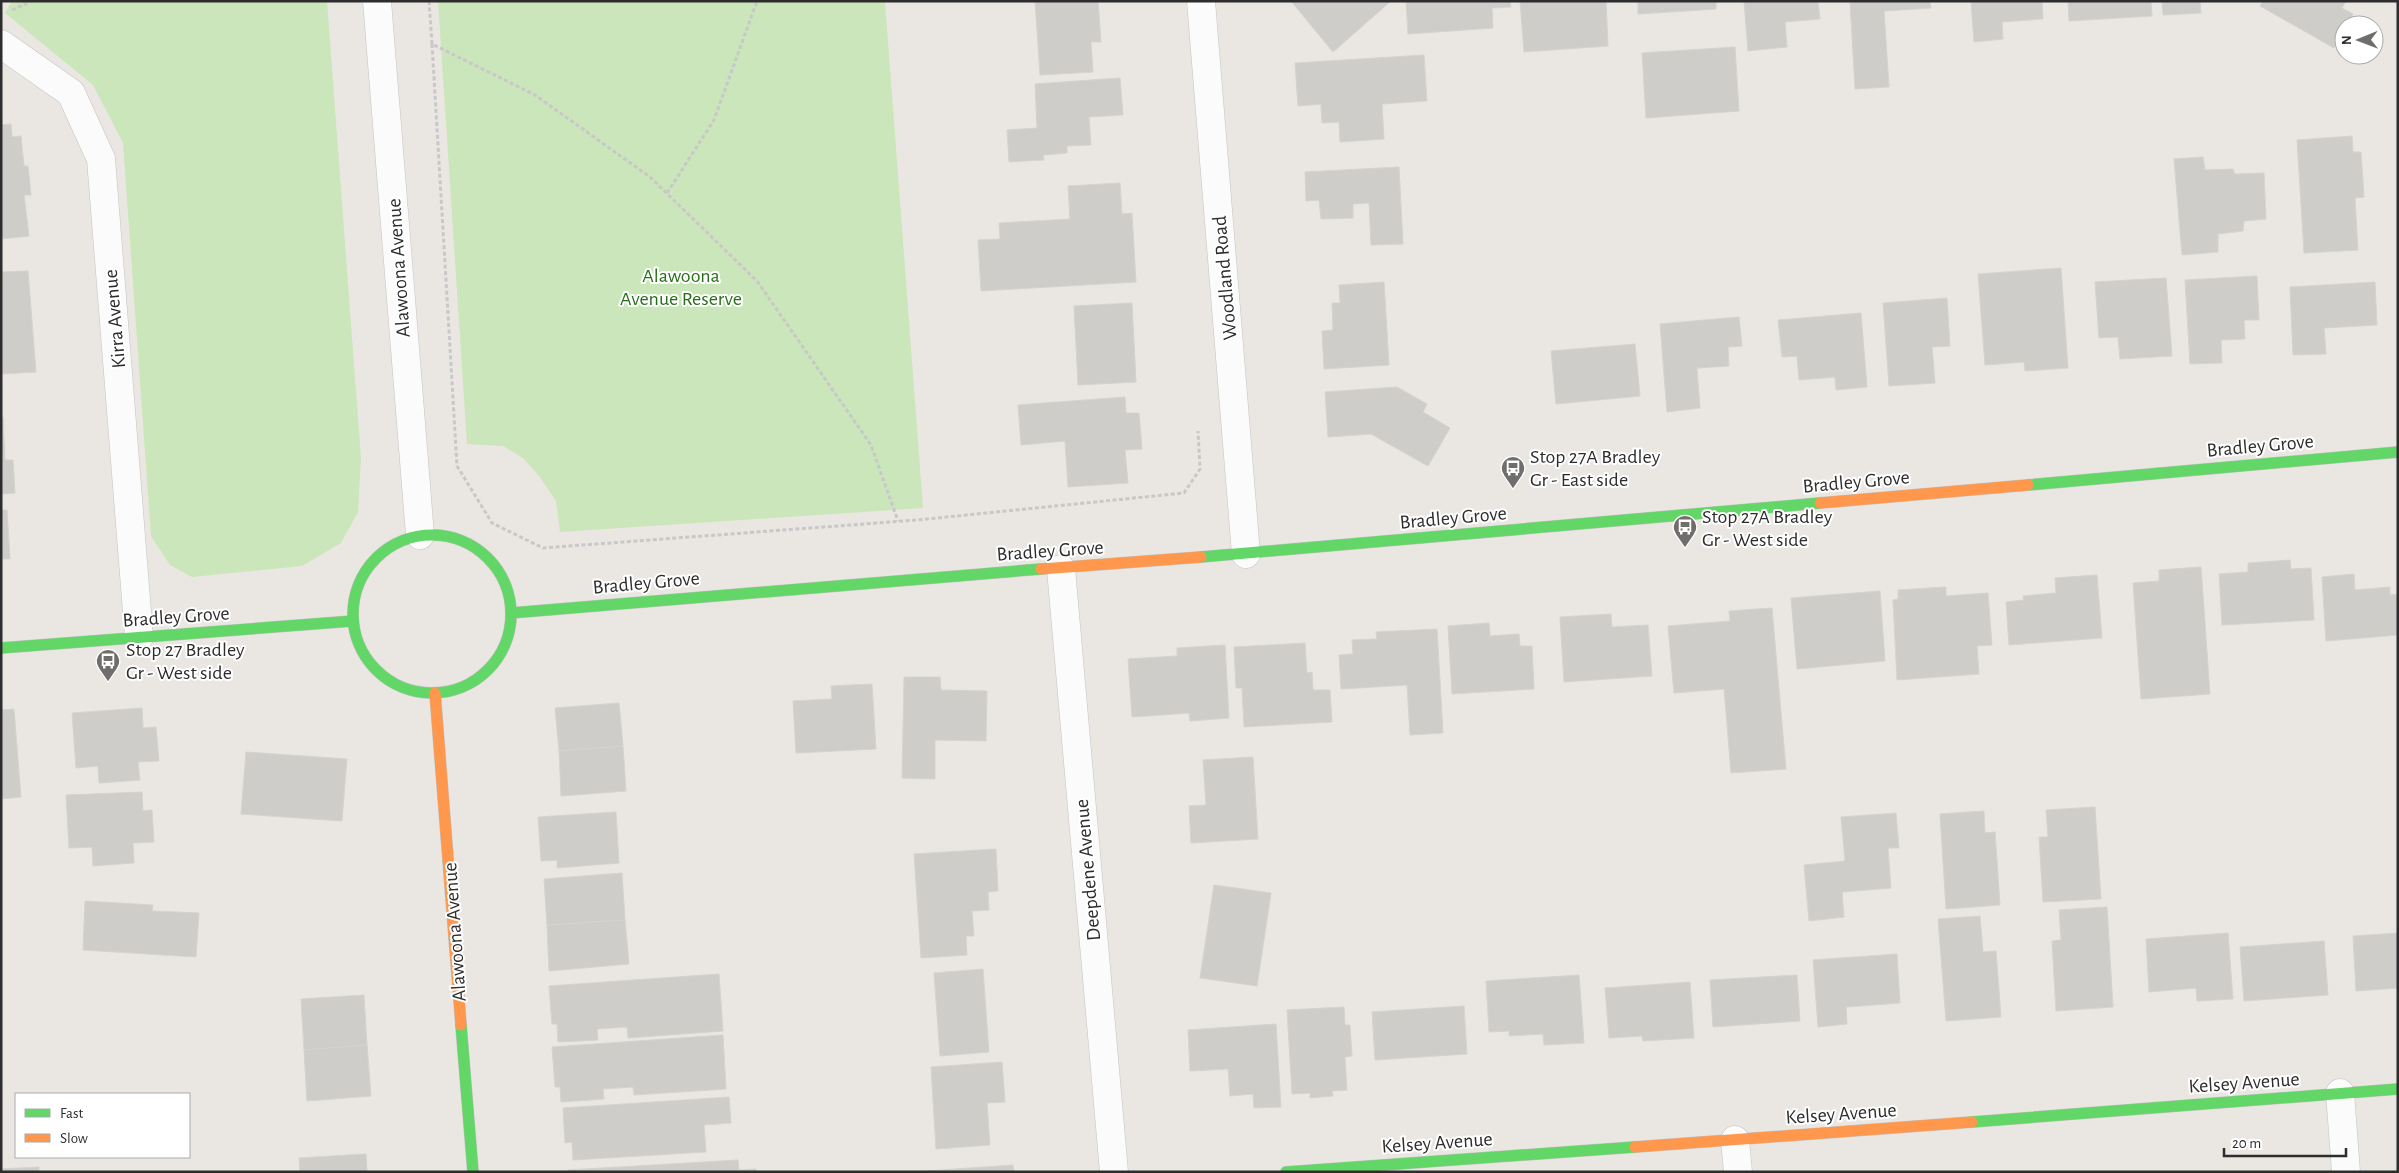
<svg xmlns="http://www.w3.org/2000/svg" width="2399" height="1173" viewBox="0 0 2399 1173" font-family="'Alegreya Sans',sans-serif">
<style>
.green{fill:#cbe6ba}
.building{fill:#cfcdc9;stroke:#d5d3ce}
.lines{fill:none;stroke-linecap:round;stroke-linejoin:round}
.street-casing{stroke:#c4c3c3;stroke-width:29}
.fast-casing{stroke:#c4c3c3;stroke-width:12}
.slow-casing{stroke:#c4c3c3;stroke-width:12}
.path{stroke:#c8c8c8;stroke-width:3;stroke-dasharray:4 2.5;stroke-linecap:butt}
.street{stroke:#fcfbfb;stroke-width:28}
.fast{stroke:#63d668;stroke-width:11}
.slow{stroke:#ff974d;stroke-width:11}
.labels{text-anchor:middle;stroke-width:4;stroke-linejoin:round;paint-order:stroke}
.street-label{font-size:20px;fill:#2d2d2d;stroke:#fff}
.park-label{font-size:20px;fill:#286e18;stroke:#fff}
.poi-label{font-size:20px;fill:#2d2d2d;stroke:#fff;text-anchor:start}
</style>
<rect width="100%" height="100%" fill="#eae7e2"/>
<g class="green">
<path d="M12,1H327L361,458L358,512L341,543L302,566L192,577L170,565L151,536L123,143L93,85L5,13Z"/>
<path d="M438,1H885L923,508L560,532L556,501L539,476L523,458L503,446L467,444Z"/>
</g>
<g class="building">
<path d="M1035,1H1098L1101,42H1091L1093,72L1040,75Z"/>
<path d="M1291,1H1391L1333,52Z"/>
<path d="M1406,1H1510L1511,7L1492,8L1493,28L1408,34Z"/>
<path d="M1520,1H1606L1608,46L1524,52Z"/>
<path d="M1638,1H1716V9L1638,14Z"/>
<path d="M1744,1H1818L1820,19L1785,22L1787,47L1748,51Z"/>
<path d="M1850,1H1930L1931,8L1884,11L1889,87L1855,89Z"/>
<path d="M1971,1H2042L2043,19L2002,22L2003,39L1974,42Z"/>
<path d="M2068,1H2151L2152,16L2069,21Z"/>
<path d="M2162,1H2200L2201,13L2163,15Z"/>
<path d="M2263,1H2346L2342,8L2353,14L2347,25H2344V30L2334,48L2260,6Z"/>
<path d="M1735,47L1739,111L1646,118L1642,53Z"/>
<path d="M1424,55L1427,101L1382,104L1384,139L1340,142L1339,122L1322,123L1321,104L1298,106L1295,63Z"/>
<path d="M1120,78L1123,115L1089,117L1091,145L1067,146V153L1043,155L1044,160L1009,162L1007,130L1037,128L1035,84Z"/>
<path d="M11,124L12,137L21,136L24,166H28L31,195H24L29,236L1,239V125Z"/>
<path d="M2352,136L2353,152H2361L2364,197L2355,198L2358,250L2304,253L2297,140Z"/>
<path d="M2203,157L2205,170L2233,169L2235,174L2264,173L2266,219L2244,221L2243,231L2218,234V252L2182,255L2174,159Z"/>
<path d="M1399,167L1403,244L1371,245L1369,203L1353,204V218L1321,219L1319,200L1306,201L1305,172Z"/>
<path d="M1120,183L1122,214L1132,213L1136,282L981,291L978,240L1000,239L999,223L1070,219L1068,186Z"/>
<path d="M2061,268L2068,368L2025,371L2024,362L1985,365L1978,274Z"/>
<path d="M28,271L36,372L1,374V272Z"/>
<path d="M2257,276L2259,320H2244L2245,339L2221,340L2222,363L2190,364L2185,280Z"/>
<path d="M2166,278L2172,356L2120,359L2118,337L2099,338L2095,282Z"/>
<path d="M1384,282L1389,365L1324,369L1322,331L1333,330L1332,303H1340L1339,285Z"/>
<path d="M2375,282L2377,325L2324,328L2326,354L2293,355L2290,287Z"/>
<path d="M1947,298L1950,346L1932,347L1935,383L1889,386L1883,303Z"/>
<path d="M1132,303L1136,382L1078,385L1074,306Z"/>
<path d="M1861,313L1867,387L1836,390L1835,377L1799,380L1797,356L1782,357L1778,320Z"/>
<path d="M1739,317L1742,346L1728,347L1729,366L1697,368L1700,408L1667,412L1660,324Z"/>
<path d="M1635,344L1640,396L1556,404L1551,351Z"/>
<path d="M1397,387L1427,404L1423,412L1450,428L1428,466L1371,434L1328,437L1325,392Z"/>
<path d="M1125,397L1126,413H1139L1142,449L1125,450L1128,483L1068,487L1065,441L1021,445L1018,405Z"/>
<path d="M1,417H3L5,460H13L15,493L1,494Z"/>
<path d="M1,510H7L10,559H1Z"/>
<path d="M2290,560L2291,569L2311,568L2314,620L2222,625L2219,574L2248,572V563Z"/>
<path d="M2201,567L2210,694L2141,699L2133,583L2159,581V570Z"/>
<path d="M2354,574L2355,590L2390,587V595L2398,594V635L2326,641L2322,577Z"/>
<path d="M2097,575L2102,638L2009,645L2006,602L2024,600L2023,596L2056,593L2055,578Z"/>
<path d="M1946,587V596L1988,593L1992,645L1977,646L1979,674L1897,680L1893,600L1898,599V590Z"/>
<path d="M1880,591L1885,661L1797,669L1791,598Z"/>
<path d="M1772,608L1786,769L1731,773L1724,689L1674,693L1668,626L1730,621L1729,611Z"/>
<path d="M1611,614L1612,627L1648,625L1652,676L1564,682L1560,617Z"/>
<path d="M1489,623L1490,636L1519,634L1520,646H1532L1534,689L1452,694L1448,626Z"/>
<path d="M1437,629L1443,733L1410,735L1407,685L1341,689L1339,655L1353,654L1352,640L1377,639L1376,632Z"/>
<path d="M1305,643L1307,673L1312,672L1313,690H1330L1332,722L1244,727L1242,688H1236L1234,647Z"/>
<path d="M1225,645L1229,718L1190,721L1189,713L1132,717L1128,659L1177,656V648Z"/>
<path d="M904,677H940L941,690L987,691L986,741L935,740V779L902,778Z"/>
<path d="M872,684L876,749L796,753L793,701L832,699L831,686Z"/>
<path d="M619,703L623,746L559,751L555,708Z"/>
<path d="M142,708L143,728L156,727L159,761L138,762L140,780L99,783L98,766L76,768L72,713Z"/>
<path d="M14,709L21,797L1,799V710Z"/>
<path d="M623,746L626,791L561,796L559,751Z"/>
<path d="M246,752L347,759L342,821L241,814Z"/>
<path d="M1253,757L1258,839L1191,843L1189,806L1206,805L1203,760Z"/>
<path d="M142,792L143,811L152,810L154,842L133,843L134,863L93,866L92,847L69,848L66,795Z"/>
<path d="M2095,807L2101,899L2043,902L2039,837H2048L2046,810Z"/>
<path d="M1984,811L1985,833L1995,832L2000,905L1946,909L1940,814Z"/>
<path d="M616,812L619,863L557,868V860L541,861L538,817Z"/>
<path d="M1896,813L1899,848H1888L1891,888L1842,892L1844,917L1809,921L1804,865L1845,861L1841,817Z"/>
<path d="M996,849L998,891L988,892L989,910L972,911L974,936H966L967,955L921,958L914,854Z"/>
<path d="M622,873L625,920L547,925L544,879Z"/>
<path d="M1214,885L1271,893L1257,986L1200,978Z"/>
<path d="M85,901L153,905L152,911L199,913L196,957L83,950Z"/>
<path d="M2107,907L2113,1007L2056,1011L2052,941L2061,940L2059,910Z"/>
<path d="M1980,916L1983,952L1996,951L2001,1017L1946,1021L1938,919Z"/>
<path d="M625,920L629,964L549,971L547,925Z"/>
<path d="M2228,933L2233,999L2197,1001L2196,988L2149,992L2146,939Z"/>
<path d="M2398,933V988L2356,991L2353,936Z"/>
<path d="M2324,941L2328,995L2244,1001L2240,947Z"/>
<path d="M1897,954L1900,1003L1846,1007L1847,1024L1818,1027L1813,960Z"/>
<path d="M983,969L989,1052L940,1056L934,973Z"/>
<path d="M719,974L723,1031L628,1038L627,1027L597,1029L598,1040L558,1042L557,1024H552L549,986Z"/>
<path d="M1579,975L1584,1043L1544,1045L1543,1034L1509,1036V1031L1489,1032L1486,981Z"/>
<path d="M1797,975L1800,1021L1713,1027L1710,980Z"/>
<path d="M1690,982L1694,1038L1643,1041L1642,1036L1609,1038L1605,988Z"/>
<path d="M364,995L367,1045L304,1050L301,999Z"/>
<path d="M1464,1006L1467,1054L1375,1060L1372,1012Z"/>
<path d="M1344,1007L1345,1025H1350L1352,1056L1345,1057L1347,1090L1332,1091L1333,1096L1310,1098V1093L1292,1094L1287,1010Z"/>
<path d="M1276,1024L1281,1107L1254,1108L1253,1094L1230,1096L1228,1069L1190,1071L1188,1030Z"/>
<path d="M723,1035L726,1089L634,1095L633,1087L603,1089L604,1099L561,1102L560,1087H555L552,1047Z"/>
<path d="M367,1045L371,1096L307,1101L304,1050Z"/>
<path d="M1002,1062L1005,1102L987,1103L990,1145L936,1149L931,1067Z"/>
<path d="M729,1097L731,1123L704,1125L706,1152L573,1160L572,1142L565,1143L563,1108Z"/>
<path d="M366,1154L367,1172H300L299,1158Z"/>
<path d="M738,1160L739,1170L756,1169V1172H568V1170Z"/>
<path d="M1013,1165L1014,1172H927V1171Z"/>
<path d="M39,1167V1172H1V1169Z"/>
</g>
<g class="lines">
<g class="street-casing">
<g id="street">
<path d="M377,1L420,535"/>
<path d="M1201,1L1246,554"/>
<path d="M1,44L71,93L101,159L139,637"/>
<path d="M1061,569L1114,1172"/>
<path d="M2340,1093L2346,1172"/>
<path d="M1735,1140L1738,1172"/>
</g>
</g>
<g class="fast-casing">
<g id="fast">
<path d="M2028,485L2398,452"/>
<circle cx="432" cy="614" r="79"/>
<path d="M1201,557L1820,503"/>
<path d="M511,613L1041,569"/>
<path d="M1,648L353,621"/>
<path d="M461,1025L473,1172"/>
<path d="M1972,1122L2398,1089"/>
<path d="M1286,1172L1635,1147"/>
</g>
</g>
<g class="slow-casing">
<g id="slow">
<path d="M1820,503L2028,485"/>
<path d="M1041,569L1201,557"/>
<path d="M435,693L461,1025"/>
<path d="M1635,1147L1972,1122"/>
</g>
</g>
<g class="path">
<path d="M429,1L432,44L535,95L650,177L757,281L871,445L898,521"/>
<path d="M12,10L32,1"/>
<path d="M432,44L457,466L492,523L543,548L917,520L1184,493L1200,469L1198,431"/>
<path d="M667,193L714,120L757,1"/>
</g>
<use href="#street" class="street"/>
<use href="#fast" class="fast"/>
<use href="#slow" class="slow"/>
</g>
<defs>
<g id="bus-pin" transform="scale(1.25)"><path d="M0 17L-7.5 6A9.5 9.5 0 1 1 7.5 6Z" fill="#6f6e6c" stroke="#fff"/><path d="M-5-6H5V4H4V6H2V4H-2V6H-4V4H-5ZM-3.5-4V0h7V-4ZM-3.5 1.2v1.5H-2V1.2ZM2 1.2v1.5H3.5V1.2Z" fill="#fff"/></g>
</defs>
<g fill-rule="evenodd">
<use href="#bus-pin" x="1513" y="468"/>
<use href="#bus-pin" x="1685" y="527"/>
<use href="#bus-pin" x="108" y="661"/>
</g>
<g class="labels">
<g class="street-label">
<text transform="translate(398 268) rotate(-94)" y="7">Alawoona Avenue</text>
<text transform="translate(1224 278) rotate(-95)" y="7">Woodland Road</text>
<text transform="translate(114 319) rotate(-95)" y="7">Kirra Avenue</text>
<text transform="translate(2260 445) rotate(-5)" y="7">Bradley Grove</text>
<text transform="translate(1856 481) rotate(-5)" y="7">Bradley Grove</text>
<text transform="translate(1453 517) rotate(-5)" y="7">Bradley Grove</text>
<text transform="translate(1050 550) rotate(-4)" y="7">Bradley Grove</text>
<text transform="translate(646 582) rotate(-5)" y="7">Bradley Grove</text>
<text transform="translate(176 616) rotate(-4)" y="7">Bradley Grove</text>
<text transform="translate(1087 870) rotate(-95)" y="7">Deepdene Avenue</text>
<text transform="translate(454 932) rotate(-94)" y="7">Alawoona Avenue</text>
<text transform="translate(2244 1082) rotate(-4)" y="7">Kelsey Avenue</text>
<text transform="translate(1841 1113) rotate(-4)" y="7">Kelsey Avenue</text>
<text transform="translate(1437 1142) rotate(-4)" y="7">Kelsey Avenue</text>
</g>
<g class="park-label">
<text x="681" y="282">Alawoona<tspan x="681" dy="23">Avenue Reserve</tspan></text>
</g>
<g class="poi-label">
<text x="1530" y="463">Stop 27A Bradley<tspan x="1530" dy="23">Gr - East side</tspan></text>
<text x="1702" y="523">Stop 27A Bradley<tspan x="1702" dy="23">Gr - West side</tspan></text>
<text x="126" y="656">Stop 27 Bradley<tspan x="126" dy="23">Gr - West side</tspan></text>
</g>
</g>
<rect width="2399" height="1173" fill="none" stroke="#2d2d2d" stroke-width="5"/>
<rect x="15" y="1093" width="175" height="65" fill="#ffffff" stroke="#ababab"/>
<rect x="25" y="1109" width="25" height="8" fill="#63d668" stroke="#ababab"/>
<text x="60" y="1118" font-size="15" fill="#2d2d2d">Fast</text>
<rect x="25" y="1134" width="25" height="8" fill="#ff974d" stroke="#ababab"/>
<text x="60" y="1143" font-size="15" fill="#2d2d2d">Slow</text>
<g transform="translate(2359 40) rotate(269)"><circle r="24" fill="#ffffff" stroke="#ababab"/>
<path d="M0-4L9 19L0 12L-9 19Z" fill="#6f6e6c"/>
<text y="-8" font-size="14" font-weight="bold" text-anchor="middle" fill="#2d2d2d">N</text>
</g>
<path d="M2224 1148v8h122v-8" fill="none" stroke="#2d2d2d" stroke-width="2.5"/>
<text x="2232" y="1148" font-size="15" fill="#2d2d2d" stroke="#ffffff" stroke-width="4" paint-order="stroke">20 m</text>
</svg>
